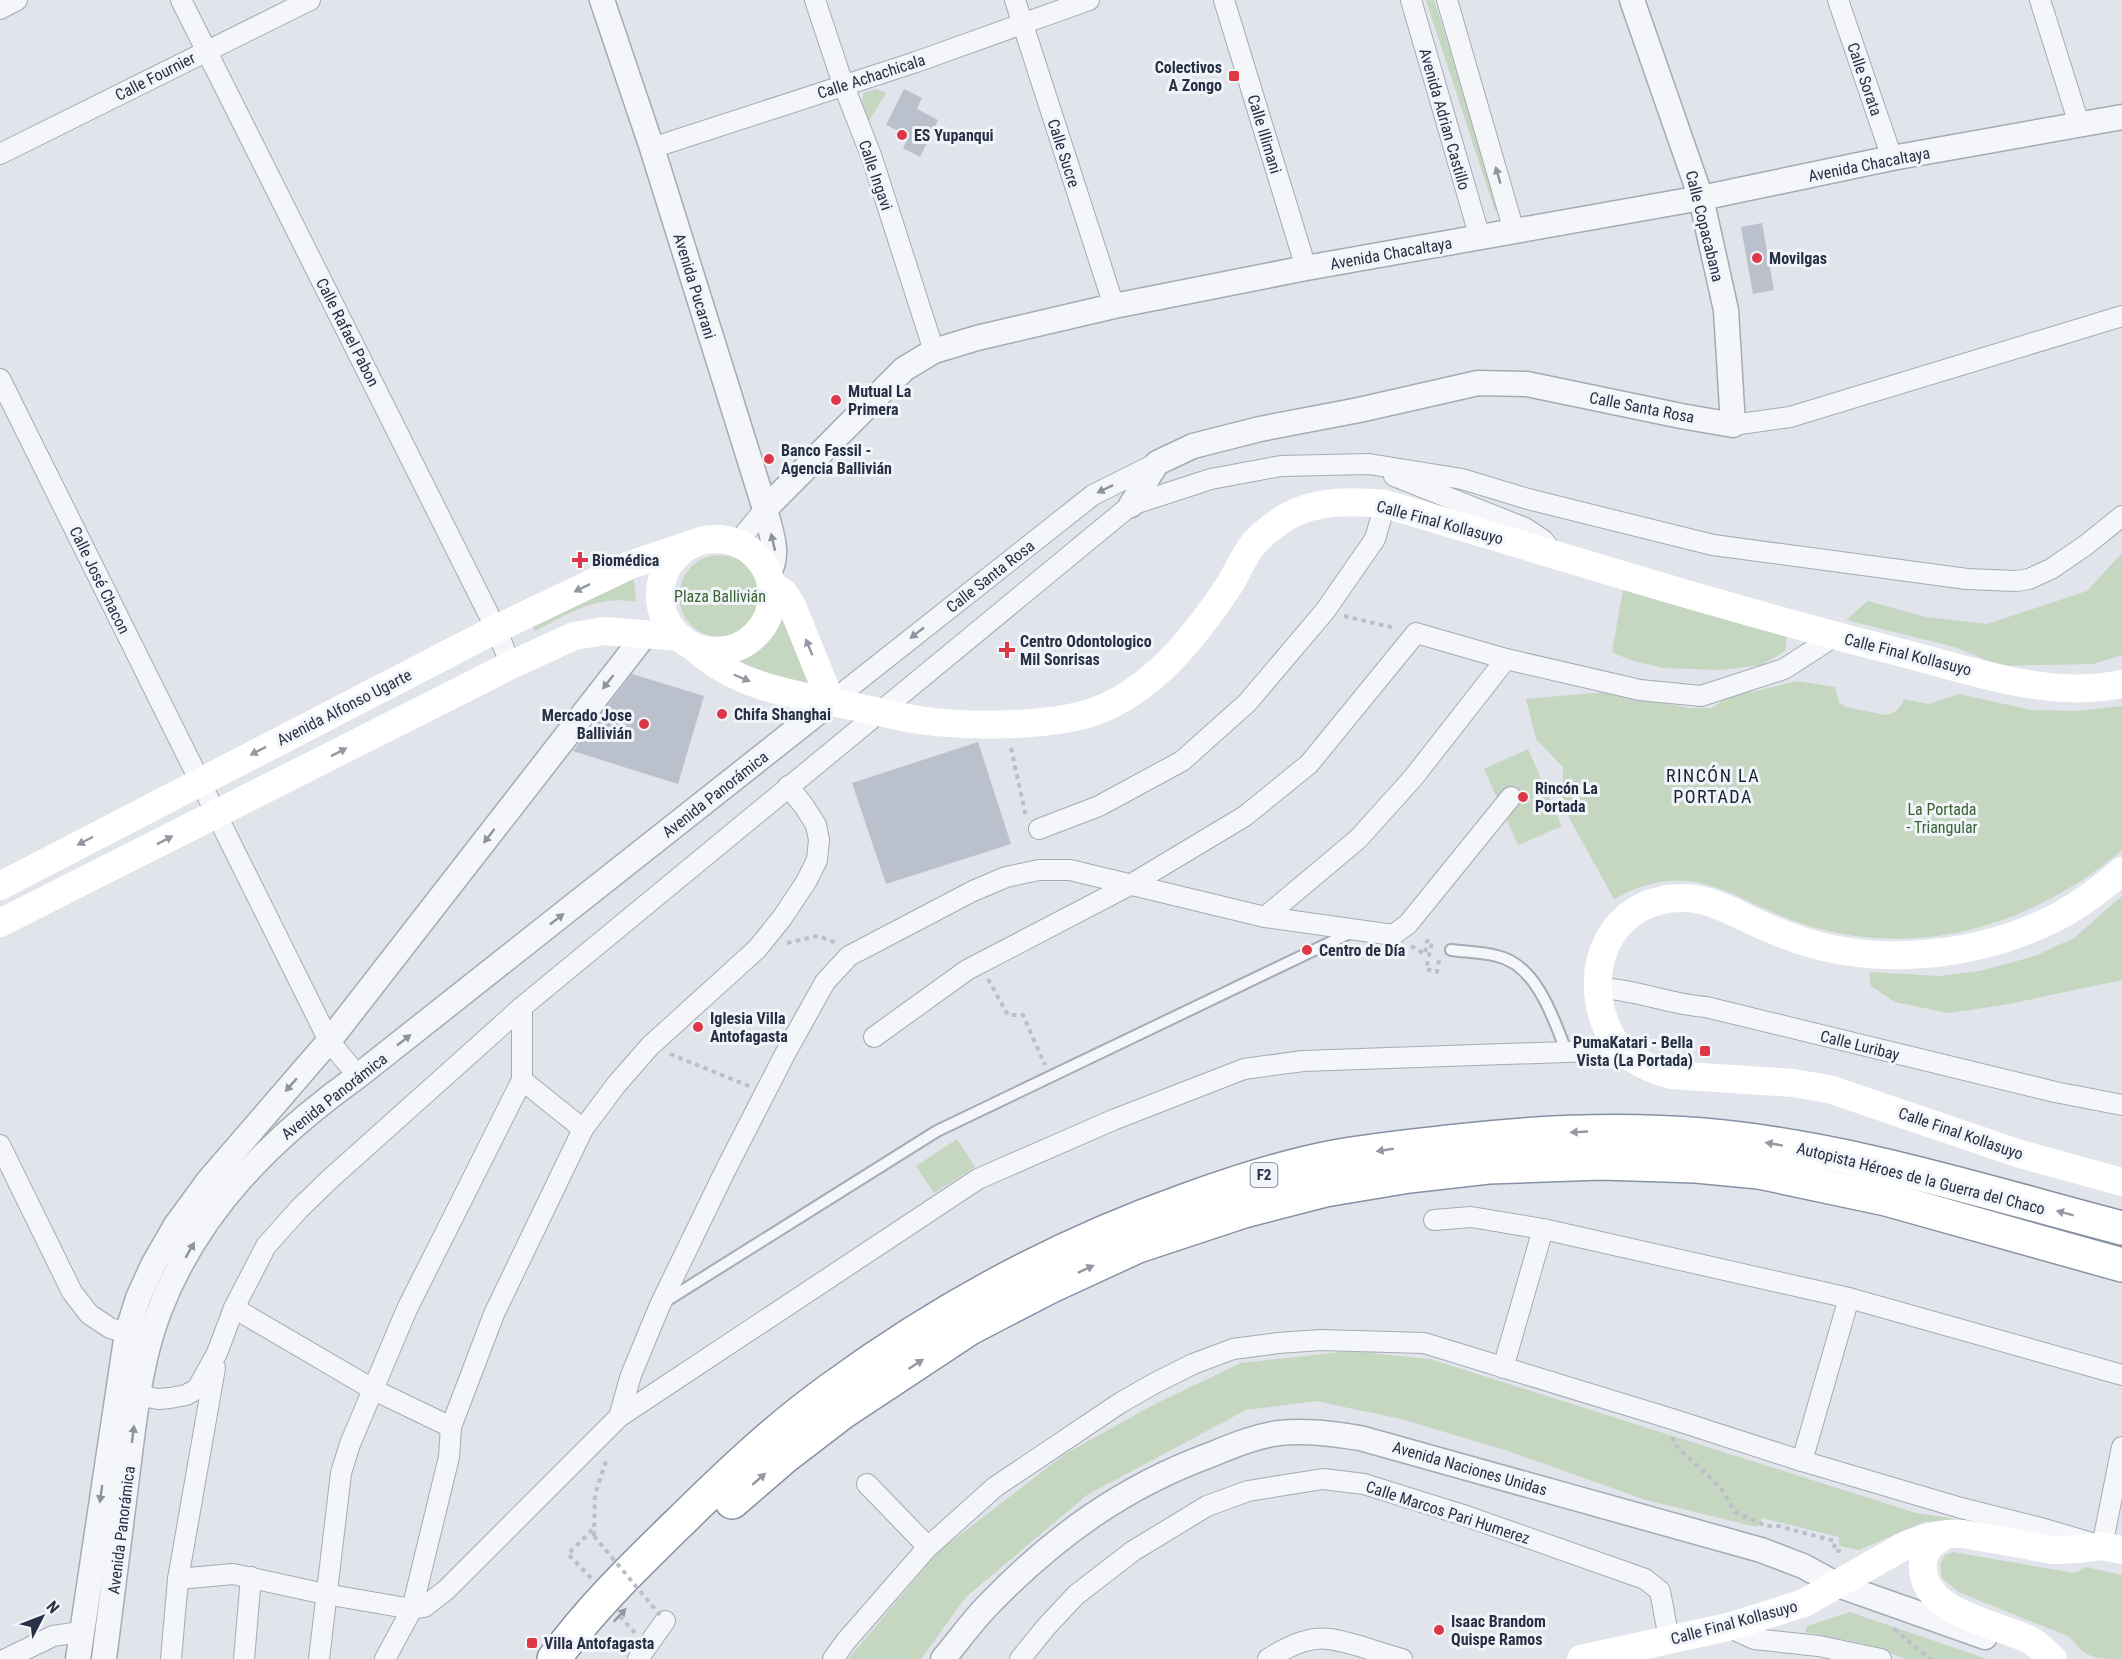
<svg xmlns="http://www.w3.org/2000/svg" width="2122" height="1659" viewBox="0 0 2122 1659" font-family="'Roboto Condensed',sans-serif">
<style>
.green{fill:#c5d6c1}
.building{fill:#bac0cc}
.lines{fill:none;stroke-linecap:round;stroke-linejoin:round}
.service-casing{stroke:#a5aab6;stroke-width:14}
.minor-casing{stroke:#a5aab6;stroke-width:22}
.tertiary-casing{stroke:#a5aab6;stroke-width:27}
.motorway-casing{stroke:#8790a4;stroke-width:36}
.path{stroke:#bbbfc7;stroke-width:4;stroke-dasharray:4.5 4.5;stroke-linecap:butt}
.service{stroke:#f4f6f9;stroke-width:10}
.minor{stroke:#f4f6f9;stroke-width:20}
.tertiary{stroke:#f4f6f9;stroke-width:24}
.secondary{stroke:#fff;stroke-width:28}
.motorway{stroke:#fff;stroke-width:33}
.path-bridge{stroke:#bbbfc7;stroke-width:4;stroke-dasharray:4.5 4.5;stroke-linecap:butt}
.oneway{fill:#8e939f}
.oneway2{fill:#9398a2}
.poi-dot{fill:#de3847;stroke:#f1f4f8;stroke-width:2}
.labels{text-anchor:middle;stroke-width:6;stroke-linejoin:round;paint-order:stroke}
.shield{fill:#f1f4f8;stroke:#646b7b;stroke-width:1.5}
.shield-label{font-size:15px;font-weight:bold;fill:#273045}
.poi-label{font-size:16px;font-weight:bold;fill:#273045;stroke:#f1f4f8;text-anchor:start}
.street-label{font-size:16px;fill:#273045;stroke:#f1f4f8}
.park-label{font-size:16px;fill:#396333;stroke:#f1f4f8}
.neighbourhood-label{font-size:18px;letter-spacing:1.5px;fill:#192136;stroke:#f1f4f8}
</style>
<rect width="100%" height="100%" fill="#e1e4eb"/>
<g class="green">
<path d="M1426,0H1434L1501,209L1495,211Z"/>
<path d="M877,89L886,93L868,123L862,102L863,93Z"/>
<path d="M2122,553V655L2093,664L2000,666L1955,647L1846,620L1868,601L1925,617L1987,624L2087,591Z"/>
<circle cx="720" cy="596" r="41"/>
<path d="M633,572L636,602C597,594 568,614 535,631L532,626Z"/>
<path d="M1623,590L1787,636L1785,651L1762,665L1720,670L1664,668L1630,660L1612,652Z"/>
<path d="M782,599L812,679L806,688L721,667C755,651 768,634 782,599Z"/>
<path d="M1797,681L1835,687L1839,703L1846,707L1885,715C1896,714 1900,708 1904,699L1928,704L1959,694L2031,710L2078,711L2122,706V850C2034,925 1917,961 1803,924C1730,900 1695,855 1614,899L1562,805L1563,767L1536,739L1526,699L1605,692L1689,708H1712L1732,694L1752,692Z"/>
<path d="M1528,749L1562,826L1518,845L1484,769Z"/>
<path d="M2122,896V980L2004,1005L1948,1013L1895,1002L1871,986L1869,972L1939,976L1980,971L2035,956L2074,938Z"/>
<path d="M957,1139L975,1167L934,1193L916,1166Z"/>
<path d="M1351,1351L1430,1359L1916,1513L1956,1519L1924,1522L1859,1550L1839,1546V1537L1762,1518L1757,1527L1646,1500L1508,1451L1401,1419L1316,1401L1246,1410L1087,1495L966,1597L921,1659H848L939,1551L1065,1454L1155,1404L1241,1363Z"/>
<path d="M1953,1552L2074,1573L2086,1567L2122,1575V1659C2096,1659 2086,1659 2070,1637L1958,1592L1942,1578L1940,1565L1945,1555Z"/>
<path d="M1850,1612L1987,1659H1906L1861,1643L1805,1632L1807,1626Z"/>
</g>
<g class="building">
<path d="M904,89L922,98L917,109L938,120L920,157L903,148L909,136L886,125Z"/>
<path d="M1762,223L1774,290L1753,294L1741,227Z"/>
<path d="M632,674L704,696L678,784L573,751Z"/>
<path d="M978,742L1011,844L886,884L852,783Z"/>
</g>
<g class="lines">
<g class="service-casing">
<g id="service">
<path d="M1451,950C1466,952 1482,952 1497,956C1536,964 1554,1019 1566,1051"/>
<path d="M666,1301L937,1131L1354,931"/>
</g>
</g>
<g class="minor-casing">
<g id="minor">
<path d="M181,0L496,629L511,665"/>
<path d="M815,0L843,84L872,158L934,351"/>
<path d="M1015,0L1114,306"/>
<path d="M1224,0L1306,268"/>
<path d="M1411,0L1480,238"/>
<path d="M1447,0L1514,231"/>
<path d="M1838,0L1892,158"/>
<path d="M2040,0L2079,124"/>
<path d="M0,9L17,0"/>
<path d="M652,148L916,62L1089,0"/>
<path d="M0,154L310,0"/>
<path d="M0,379L329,1041L358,1076"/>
<path d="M1733,425L1790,417L2122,316"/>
<path d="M1394,476L1525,528L1543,540L1554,554"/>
<path d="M737,543L765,509"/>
<path d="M831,702L1093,495L1157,463"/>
<path d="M1039,829L1099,806L1182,761L1247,703L1325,611L1375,539L1385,504"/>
<path d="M1265,917L1358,839L1413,778L1506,659"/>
<path d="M1597,988C1634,989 1669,1004 1706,1007L2055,1092L2122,1105"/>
<path d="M522,1007V1080L583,1129"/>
<path d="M874,1037L967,970L1130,885L1245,816L1309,764L1416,633L1506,659L1640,690L1701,696L1784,669L1835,636"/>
<path d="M0,1145L72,1292L89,1314L110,1328L141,1337"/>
<path d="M1434,1220L1471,1217L1543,1229L1849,1298L2122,1375"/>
<path d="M234,1308L374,1390L451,1427"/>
<path d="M1503,1368L1543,1229"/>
<path d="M138,1395L158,1399L170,1398L186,1395L197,1389L217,1353L234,1308L266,1246L299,1209L330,1179L522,1007L1131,505L1211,479L1281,466L1369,464L1462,479L1528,499L1713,545L1967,579L2016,581L2029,579L2051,569L2086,545L2122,516"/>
<path d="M619,1417L631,1375L660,1305L725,1171L785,1054L825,982L849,956L973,891L1006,877L1039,870H1070L1265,917L1393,935L1408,924L1511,797"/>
<path d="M1802,1461L1849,1298"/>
<path d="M867,1484L928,1547"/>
<path d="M178,1579L233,1574L325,1594L412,1609L424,1607L446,1590L619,1417L978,1179L1113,1120L1244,1069L1303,1061L1623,1050"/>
<path d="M1728,1627L1754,1639L1819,1646L1881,1659"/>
<path d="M6,1659L53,1636L81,1632"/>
<path d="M171,1659L178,1579L215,1368"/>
<path d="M244,1659L251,1577"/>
<path d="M319,1659L341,1473L350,1444L407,1309L522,1080"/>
<path d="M385,1659L412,1609L449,1457L451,1427L494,1314L583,1129L616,1085L650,1046L757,949L782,918L806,882L817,860L819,840L816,825L804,806L788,786"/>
<path d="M638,1659L665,1621"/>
<path d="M833,1659L846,1641L928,1547L995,1487L1120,1403L1155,1383L1193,1364L1233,1349L1278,1343L1321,1340L1424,1343L1672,1419L1802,1461L1961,1508L2041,1528L2102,1546L2122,1447"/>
<path d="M1020,1659L1047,1626L1076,1595L1133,1551L1207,1506L1248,1491L1323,1479L1364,1484L1463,1515L1645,1579L1660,1591L1669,1639"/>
<path d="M1268,1659C1285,1648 1308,1636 1329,1639C1353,1642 1378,1653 1402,1659"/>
</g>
</g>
<g class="tertiary-casing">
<g id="tertiary">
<path d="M602,0L652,148L765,509C770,530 781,554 768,574"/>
<path d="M1131,505L1157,463L1193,446L1260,429L1359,410L1478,383L1527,384L1681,416L1733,425L1726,310L1701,198L1632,0"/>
<path d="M765,509L904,369L934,351L977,338L1114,306L1306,268L1701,198L1892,158L2122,117"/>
<path d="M78,1659L127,1333L138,1298L153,1265L176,1225L209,1180L329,1041L644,636"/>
<path d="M104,1659C112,1596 120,1532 128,1469C135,1415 140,1360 160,1309C199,1209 273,1137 358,1076L831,702"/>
<path d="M943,1659C959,1640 973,1620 990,1603C1054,1537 1123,1487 1210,1455C1232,1446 1256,1436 1279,1433C1307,1430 1333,1434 1360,1438L1761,1550L1803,1566L1838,1585L1985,1637"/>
</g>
</g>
<g class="motorway-casing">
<g id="motorway">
<path d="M732,1502L783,1458L843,1412L970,1328L1049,1287L1138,1246L1244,1211L1325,1190L1409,1176L1488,1167L1601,1163L1696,1166L1759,1172L1886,1199L2122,1265"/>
<path d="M554,1659C593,1605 643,1558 691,1511C735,1468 780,1426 830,1390C939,1310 1057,1246 1184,1201C1228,1185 1273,1170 1319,1160C1361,1151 1406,1147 1449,1142C1533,1132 1619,1128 1703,1135C1845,1147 1984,1192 2122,1228"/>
</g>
</g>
<g class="path">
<path d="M1344,616L1395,628"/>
<path d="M1011,748L1026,817"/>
<path d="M787,943L818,936L837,943"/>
<path d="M1411,946L1425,954L1427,941L1432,942L1426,969L1437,972L1439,960"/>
<path d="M988,979L1008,1015H1023L1045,1065"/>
<path d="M670,1054L749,1086"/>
<path d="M1673,1437V1443L1721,1488L1735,1512L1766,1526H1778L1835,1541L1834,1550L1844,1552"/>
<path d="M594,1536L595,1494L607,1458"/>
<path d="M591,1578L568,1554L594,1528"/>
<path d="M620,1616L635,1633"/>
<path d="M1894,1629L1930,1659"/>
</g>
<use href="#service" class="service"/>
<use href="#minor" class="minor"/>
<use href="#tertiary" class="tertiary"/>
<g class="secondary">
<circle cx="716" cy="595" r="56"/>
<path d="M771,585L784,593L792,606L831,702"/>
<path d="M694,647C737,689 803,696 861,708C880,712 899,717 919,720C968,727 1061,728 1106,707C1160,682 1198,632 1230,584C1238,571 1245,552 1256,541C1264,533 1277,523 1288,516C1317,500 1353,501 1385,504C1555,554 1724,608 1895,651C1967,669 2048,700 2122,684"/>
<path d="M2122,871C2101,889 2079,906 2055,918C1979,956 1883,967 1802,941C1791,937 1779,933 1768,928C1741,917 1713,898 1683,898C1611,898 1581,967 1607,1028C1617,1054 1645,1068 1671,1075L1793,1083L1829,1089L2020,1154L2122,1182"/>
<path d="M0,886L496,629L630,565L695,543"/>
<path d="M0,923L511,665L574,636L605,631L679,637"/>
<path d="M1948,1534C1933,1541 1922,1550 1923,1568C1924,1613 1996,1624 2028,1639C2037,1643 2045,1652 2053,1659"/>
<path d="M1581,1659L1728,1627L1804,1603L1906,1545L1929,1537L1948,1534H1964L2053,1550L2081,1549L2102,1546L2122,1550"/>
</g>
<use href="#motorway" class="motorway"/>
<path class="path-bridge" d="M594,1536L660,1615"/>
</g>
<defs><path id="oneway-solid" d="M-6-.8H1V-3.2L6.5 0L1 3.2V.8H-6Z" transform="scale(1.5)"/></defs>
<g class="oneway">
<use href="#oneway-solid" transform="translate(1498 175) rotate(-106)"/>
<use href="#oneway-solid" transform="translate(1105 489) rotate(154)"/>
<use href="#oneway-solid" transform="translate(773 542) rotate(-103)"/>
<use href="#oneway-solid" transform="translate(917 633) rotate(142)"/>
<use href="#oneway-solid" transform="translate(608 682) rotate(128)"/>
<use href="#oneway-solid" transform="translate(489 836) rotate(128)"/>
<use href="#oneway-solid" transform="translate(557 919) rotate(-38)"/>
<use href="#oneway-solid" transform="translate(404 1040) rotate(-38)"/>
<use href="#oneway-solid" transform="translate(291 1085) rotate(131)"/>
<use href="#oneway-solid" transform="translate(190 1250) rotate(-60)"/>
<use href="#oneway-solid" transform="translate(133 1434) rotate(-83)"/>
<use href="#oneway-solid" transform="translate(101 1494) rotate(98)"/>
</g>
<g class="oneway2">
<use href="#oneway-solid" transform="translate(582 588) rotate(154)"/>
<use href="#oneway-solid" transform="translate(809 647) rotate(-112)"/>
<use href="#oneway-solid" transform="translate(742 678) rotate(23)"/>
<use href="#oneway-solid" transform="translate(258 751) rotate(153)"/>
<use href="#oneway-solid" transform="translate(339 752) rotate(-27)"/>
<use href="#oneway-solid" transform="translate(165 840) rotate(-27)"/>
<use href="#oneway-solid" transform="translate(85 841) rotate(152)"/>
<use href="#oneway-solid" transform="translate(1579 1132) rotate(177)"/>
<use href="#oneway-solid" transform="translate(1774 1144) rotate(-170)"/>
<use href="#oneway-solid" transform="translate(1385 1150) rotate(171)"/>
<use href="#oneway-solid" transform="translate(2065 1213) rotate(-165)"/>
<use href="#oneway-solid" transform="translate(1086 1269) rotate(-25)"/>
<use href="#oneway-solid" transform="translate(916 1364) rotate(-33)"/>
<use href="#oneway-solid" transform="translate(759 1479) rotate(-41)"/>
<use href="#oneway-solid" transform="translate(620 1615) rotate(-47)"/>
</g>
<g class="poi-dot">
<rect x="1228" y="70" width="12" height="12" rx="3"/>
<circle cx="902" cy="135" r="6"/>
<circle cx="1757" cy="258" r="6"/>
<circle cx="836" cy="400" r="6"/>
<circle cx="769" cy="459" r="6"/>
<path d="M577 551h6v6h6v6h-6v6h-6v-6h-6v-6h6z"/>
<path d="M1004 641h6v6h6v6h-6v6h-6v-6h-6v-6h6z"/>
<circle cx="722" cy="714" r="6"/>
<circle cx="644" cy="724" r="6"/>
<circle cx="1523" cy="797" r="6"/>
<circle cx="1307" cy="950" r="6"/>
<circle cx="698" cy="1027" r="6"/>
<rect x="1699" y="1045" width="12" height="12" rx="3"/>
<circle cx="1439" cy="1630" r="6"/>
<rect x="526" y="1637" width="12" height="12" rx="3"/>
</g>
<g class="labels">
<rect class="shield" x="1250.5" y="1163" width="27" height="24" rx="4.5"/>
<g class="shield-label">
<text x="1264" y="1180">F2</text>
</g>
<g class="poi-label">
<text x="1222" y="73" text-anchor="end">Colectivos<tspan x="1222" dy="18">A Zongo</tspan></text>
<text x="914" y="141">ES Yupanqui</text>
<text x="1769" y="264">Movilgas</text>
<text x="848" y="397">Mutual La<tspan x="848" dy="18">Primera</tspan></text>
<text x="781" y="456">Banco Fassil -<tspan x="781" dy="18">Agencia Ballivián</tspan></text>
<text x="592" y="566">Biomédica</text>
<text x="1020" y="647">Centro Odontologico<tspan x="1020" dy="18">Mil Sonrisas</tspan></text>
<text x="734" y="720">Chifa Shanghai</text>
<text x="632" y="721" text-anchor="end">Mercado Jose<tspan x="632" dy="18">Ballivián</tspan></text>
<text x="1535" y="794">Rincón La<tspan x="1535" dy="18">Portada</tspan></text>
<text x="1319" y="956">Centro de Día</text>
<text x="710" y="1024">Iglesia Villa<tspan x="710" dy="18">Antofagasta</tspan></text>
<text x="1693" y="1048" text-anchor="end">PumaKatari - Bella<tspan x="1693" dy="18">Vista (La Portada)</tspan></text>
<text x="1451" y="1627">Isaac Brandom<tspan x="1451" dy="18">Quispe Ramos</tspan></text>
<text x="544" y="1649">Villa Antofagasta</text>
</g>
<g class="street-label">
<text transform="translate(155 76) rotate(-27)" y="6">Calle Fournier</text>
<text transform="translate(871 76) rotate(-18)" y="6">Calle Achachicala</text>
<text transform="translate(1865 79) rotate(71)" y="6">Calle Sorata</text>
<text transform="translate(1445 119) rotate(74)" y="6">Avenida Adrian Castillo</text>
<text transform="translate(1265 134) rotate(73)" y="6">Calle Illimani</text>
<text transform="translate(1064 153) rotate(72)" y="6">Calle Sucre</text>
<text transform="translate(1869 164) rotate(-11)" y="6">Avenida Chacaltaya</text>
<text transform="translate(876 175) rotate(71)" y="6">Calle Ingavi</text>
<text transform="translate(1705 226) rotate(76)" y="6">Calle Copacabana</text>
<text transform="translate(1391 253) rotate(-10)" y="6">Avenida Chacaltaya</text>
<text transform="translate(695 286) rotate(73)" y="6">Avenida Pucarani</text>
<text transform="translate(348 332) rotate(63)" y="6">Calle Rafael Pabon</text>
<text transform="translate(1642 407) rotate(11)" y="6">Calle Santa Rosa</text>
<text transform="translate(1440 522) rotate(15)" y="6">Calle Final Kollasuyo</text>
<text transform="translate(990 576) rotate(-38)" y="6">Calle Santa Rosa</text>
<text transform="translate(100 580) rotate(64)" y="6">Calle José Chacon</text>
<text transform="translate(1908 654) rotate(14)" y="6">Calle Final Kollasuyo</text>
<text transform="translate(344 707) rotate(-27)" y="6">Avenida Alfonso Ugarte</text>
<text transform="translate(715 794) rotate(-38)" y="6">Avenida Panorámica</text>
<text transform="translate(1860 1045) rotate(14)" y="6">Calle Luribay</text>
<text transform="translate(334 1096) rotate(-38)" y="6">Avenida Panorámica</text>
<text transform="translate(1961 1133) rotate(19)" y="6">Calle Final Kollasuyo</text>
<text transform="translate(1921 1178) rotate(14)" y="6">Autopista Héroes de la Guerra del Chaco</text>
<text transform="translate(1470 1468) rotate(16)" y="6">Avenida Naciones Unidas</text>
<text transform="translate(1448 1512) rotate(18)" y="6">Calle Marcos Pari Humerez</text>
<text transform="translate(121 1530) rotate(-83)" y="6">Avenida Panorámica</text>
<text transform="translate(1734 1622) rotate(-15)" y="6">Calle Final Kollasuyo</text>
</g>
<g class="park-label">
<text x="720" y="602">Plaza Ballivián</text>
<text x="1942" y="815">La Portada<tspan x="1942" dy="18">- Triangular</tspan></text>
</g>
<g class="neighbourhood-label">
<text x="1713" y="782">RINCÓN LA<tspan x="1713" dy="21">PORTADA</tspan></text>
</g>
</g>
<g transform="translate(42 1617) rotate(48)" stroke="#f1f4f8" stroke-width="4.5" paint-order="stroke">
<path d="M0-4.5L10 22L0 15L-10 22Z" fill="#273045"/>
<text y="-9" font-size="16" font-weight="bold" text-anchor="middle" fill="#273045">N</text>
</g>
</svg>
